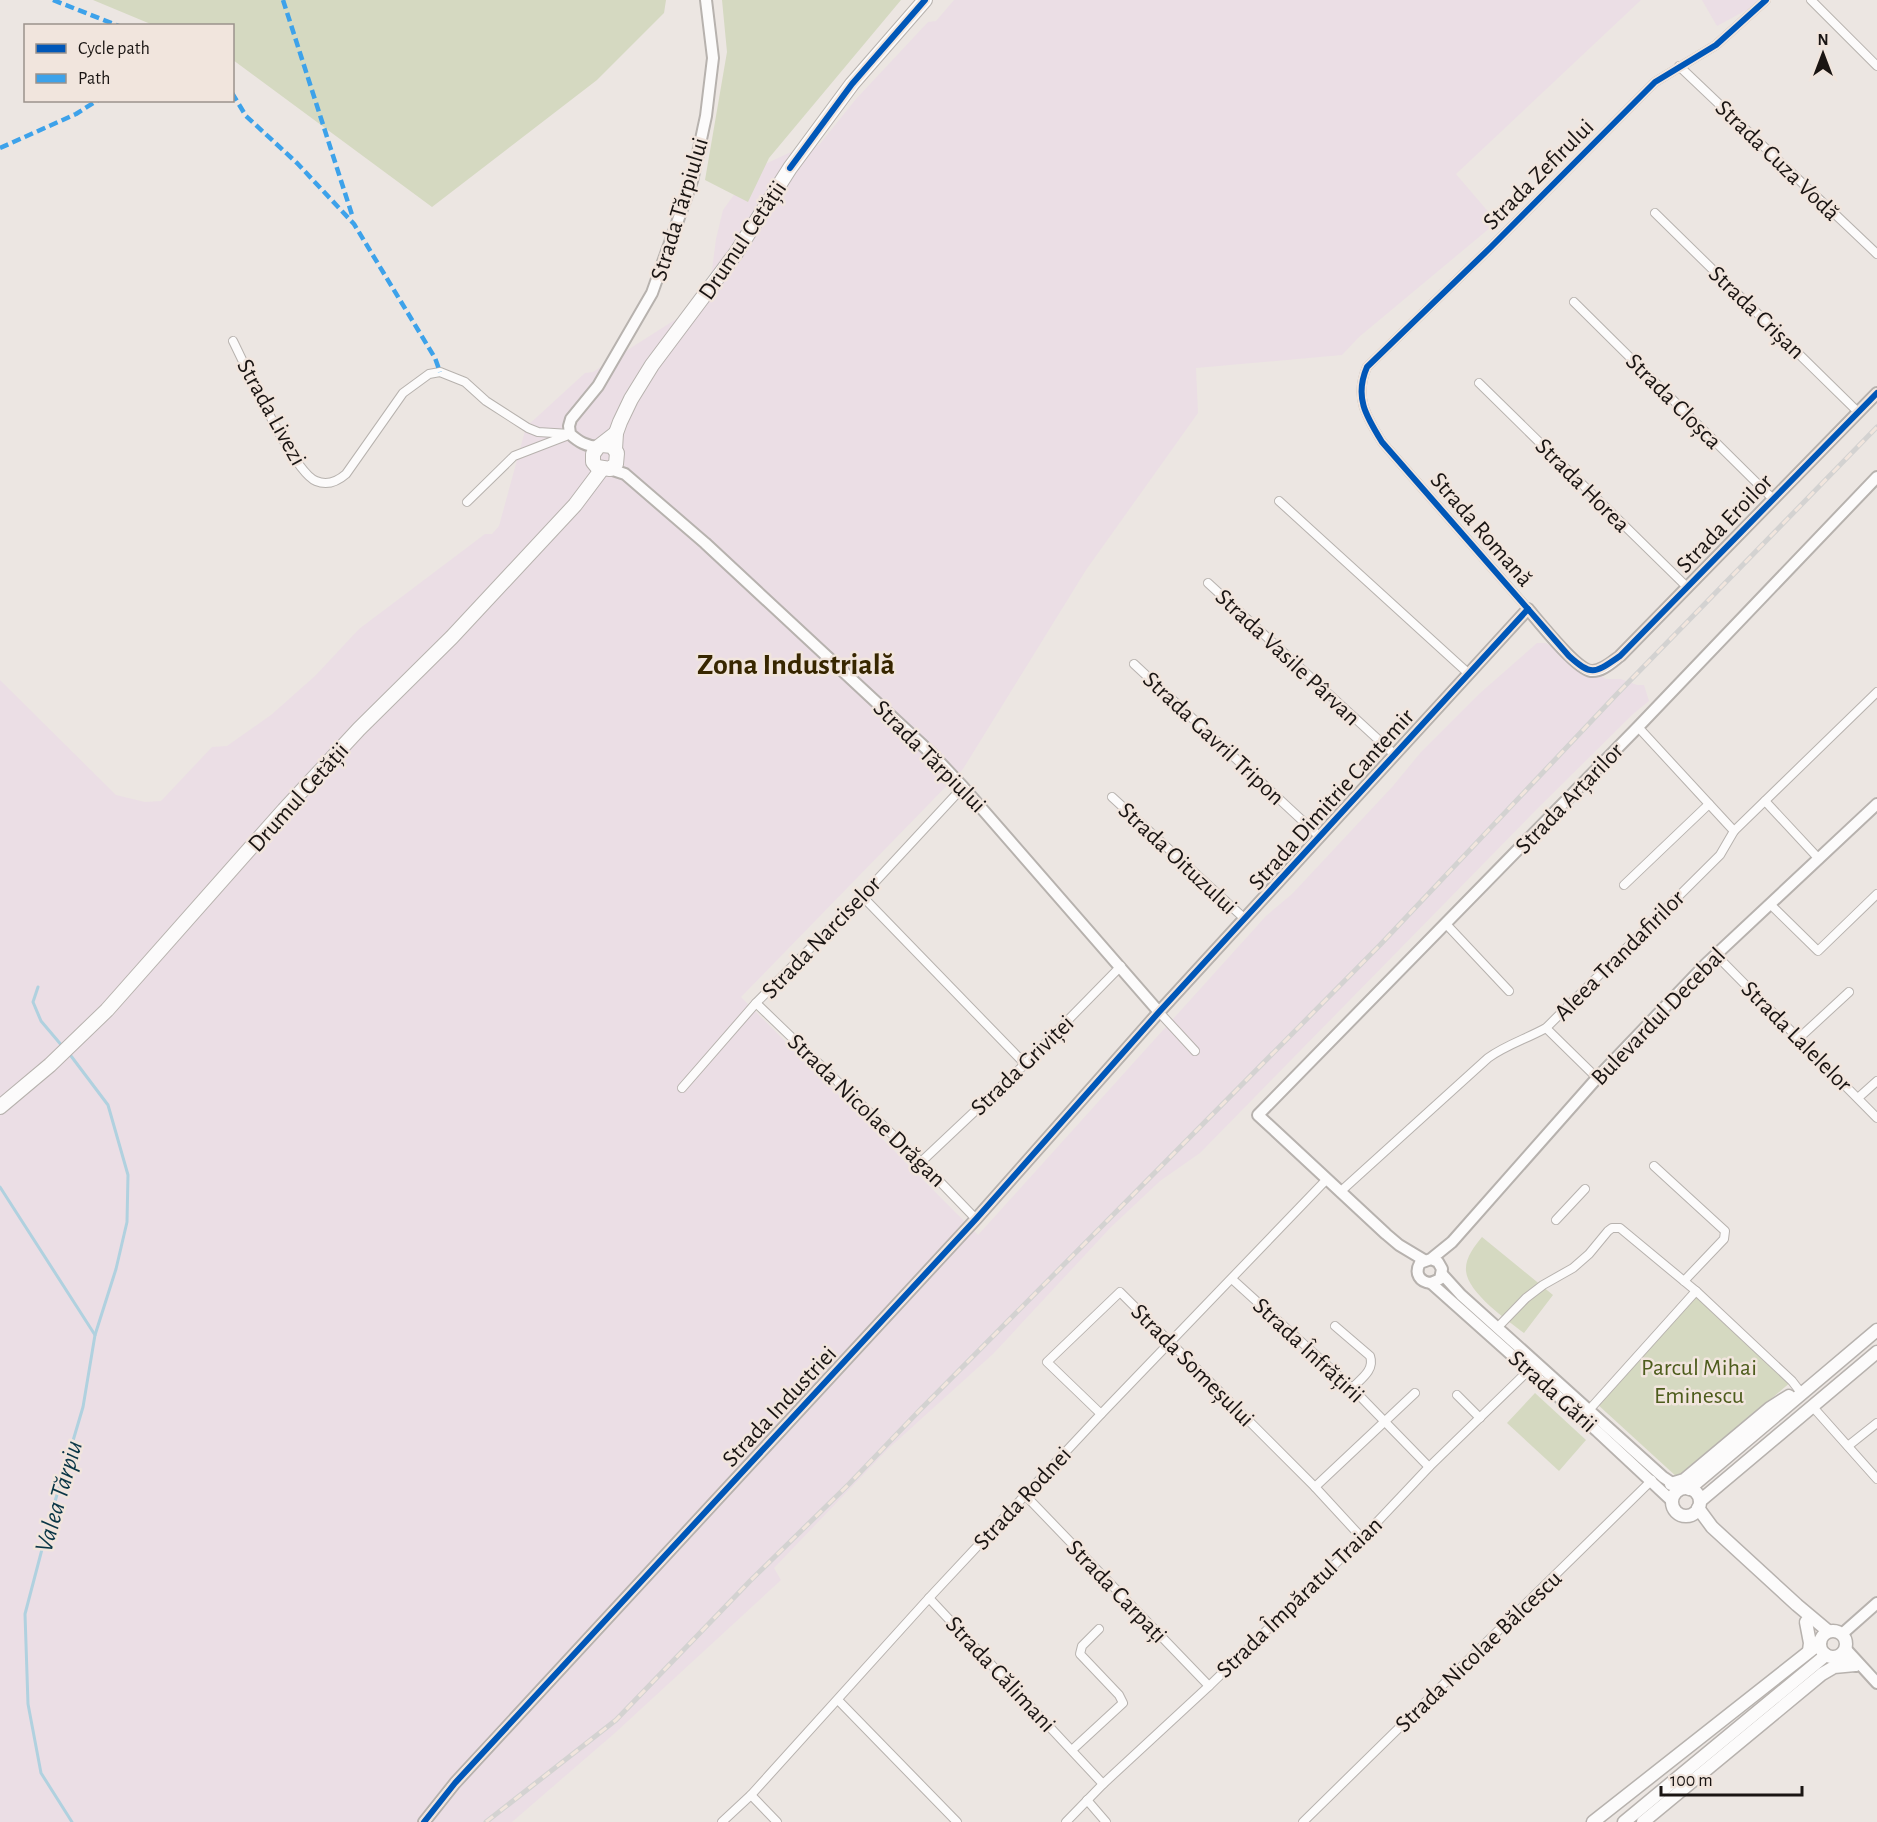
<svg xmlns="http://www.w3.org/2000/svg" width="1877" height="1822" viewBox="0 0 1877 1822" font-family="'Alegreya Sans',sans-serif">
<style>
.industrial{fill:#ebdee5}
.green{fill:#d5d9c1}
.lines{fill:none;stroke-linecap:round;stroke-linejoin:round}
.stream{stroke:#b0d1df;stroke-width:3}
.street-casing{stroke:#b7b2ae;stroke-width:10}
.secondary-casing{stroke:#b7b2ae;stroke-width:14}
.primary-casing{stroke:#b7b2ae;stroke-width:15}
.highway-casing{stroke:#b7b2ae;stroke-width:16}
.street{stroke:#fcfbfb;stroke-width:8}
.secondary{stroke:#fcfbfb;stroke-width:10}
.primary{stroke:#fcfbfb;stroke-width:12}
.highway{stroke:#fcfbfb;stroke-width:14}
.rail-casing{stroke:#d3d2d1;stroke-width:5}
.rail{stroke:#f1e5dd;stroke-width:3;stroke-dasharray:9;stroke-linecap:butt}
.quiet{stroke:#3da2ea;stroke-width:4.5;stroke-dasharray:9 4.5;stroke-linecap:butt}
.cycleway-casing{stroke:#f1e5dd;stroke-width:10}
.cycleway{stroke:#0057b8;stroke-width:6}
.labels{text-anchor:middle;stroke-width:5;stroke-linejoin:round;paint-order:stroke}
.street-label{font-size:24px;fill:#1a1513;stroke:#f1e5dd}
.park-label{font-size:24px;fill:#4d5c1c;stroke:#f1e5dd}
.water-label{font-size:26px;font-style:italic;fill:#0a3646;stroke:#f1e5dd}
.district-label{font-size:30px;font-weight:bold;fill:#372600;stroke:#f1e5dd}
</style>
<rect width="100%" height="100%" fill="#ece6e2"/>
<g class="industrial">
<path d="M954,0H1641L1456,174L1497,222L1359,337L1342,355L1196,368L1198,413L1086,570L963,769L741,997L978,1235L1266,916L1292,894L1393,786L1421,752L1479,694L1537,643H1545L1560,650L1606,679H1621L1637,685H1644L1649,701L1633,714L1537,809L1200,1153L1160,1181L1111,1227L994,1353L888,1449L774,1568L781,1580L616,1732L512,1822H0V680L116,795L145,802L161,801L212,747L227,746L271,715L315,676L359,629L485,534H492L499,526L526,427L585,373L593,372L681,316L710,285L716,239L723,210L752,170L804,146L819,145L856,99L928,22L936,21Z"/>
<path d="M1702,0H1765L1717,26Z"/>
</g>
<g class="green">
<path d="M93,0H666L664,13L597,80L432,207L233,60L232,26L153,25Z"/>
<path d="M722,0H901L769,158L748,202L705,180L727,52Z"/>
<path d="M1482,1237L1553,1295L1524,1333C1507,1320 1468,1293 1466,1271C1465,1258 1474,1247 1482,1237Z"/>
<path d="M1696,1291L1792,1381L1678,1478L1596,1403Z"/>
<path d="M1535,1393L1586,1440L1559,1471L1507,1423Z"/>
</g>
<g class="lines">
<g class="stream">
<path d="M38,987L33,1002L41,1021L63,1047"/>
<path d="M68,1052L108,1105L128,1175L127,1222L116,1269L95,1335"/>
<path d="M0,1187L95,1335L83,1407L51,1515L25,1614L28,1704L41,1773L72,1822"/>
</g>
<g class="street-casing">
<g id="street">
<path d="M1811,0L1877,66"/>
<path d="M1679,66L1877,254"/>
<path d="M1655,213L1858,412"/>
<path d="M1574,302L1773,499"/>
<path d="M233,341C246,367 293,472 316,481C328,486 338,481 346,474L403,393L429,374L440,372L465,382L486,401L528,428L538,432L570,434"/>
<path d="M1479,383L1687,587"/>
<path d="M1279,501L1469,674"/>
<path d="M467,502L514,456L566,436"/>
<path d="M1208,583L1395,755"/>
<path d="M1528,609L1382,442C1366,416 1354,397 1367,367L1491,247L1655,82L1716,45L1766,0"/>
<path d="M1134,664L1320,837"/>
<path d="M1638,727L1734,831"/>
<path d="M1112,797L1245,919"/>
<path d="M1765,801L1819,859"/>
<path d="M1624,885L1709,804"/>
<path d="M862,896L1025,1064"/>
<path d="M1771,905L1818,951L1877,894"/>
<path d="M1446,924L1509,991"/>
<path d="M1716,955L1877,1118"/>
<path d="M756,1003L921,1162L976,1219"/>
<path d="M1159,1012L1195,1051"/>
<path d="M1546,1028L1597,1078"/>
<path d="M1798,1039L1849,992"/>
<path d="M682,1088L756,1003L862,896L963,787"/>
<path d="M1858,1098L1877,1081"/>
<path d="M921,1162L1025,1064L1121,966"/>
<path d="M1654,1166L1725,1231L1724,1239L1684,1281"/>
<path d="M1340,1192L1488,1058C1506,1045 1526,1039 1546,1028L1720,855L1734,831L1877,692"/>
<path d="M1556,1220L1585,1189"/>
<path d="M1232,1279L1352,1388L1429,1467"/>
<path d="M1335,1326L1370,1356C1375,1370 1361,1379 1352,1388"/>
<path d="M1497,1328L1526,1298L1543,1285L1573,1268L1589,1254L1608,1231L1612,1228H1620L1696,1291L1792,1381L1802,1394"/>
<path d="M1457,1395L1480,1418"/>
<path d="M1812,1406L1877,1479"/>
<path d="M1589,1410L1696,1291"/>
<path d="M1101,1414L1047,1362L1120,1292L1315,1487L1362,1538"/>
<path d="M1848,1446L1877,1423"/>
<path d="M1315,1487L1415,1393"/>
<path d="M1026,1496L1209,1686"/>
<path d="M929,1598L1103,1784"/>
<path d="M838,1700L957,1822"/>
<path d="M1072,1750L1123,1703L1119,1695L1080,1654L1082,1646L1099,1629"/>
<path d="M751,1795L777,1822"/>
<path d="M1087,1800L1106,1822"/>
<path d="M722,1822L751,1795L929,1598L1101,1414L1327,1179"/>
<path d="M1066,1822L1103,1784L1209,1686L1362,1538L1429,1467L1529,1370"/>
<path d="M1303,1822L1652,1480"/>
</g>
</g>
<g class="secondary-casing">
<g id="secondary">
<path d="M598,447C586,446 579,442 570,434L569,426L571,419L598,386L652,293L692,181L706,116L713,58L706,0"/>
<path d="M610,469L625,474L705,543L932,754L963,787L1159,1012"/>
<path d="M1431,1259L1438,1262L1442,1269L1440,1279L1431,1283C1420,1282 1414,1274 1420,1263L1431,1259L1452,1242L1597,1078L1706,964L1877,804"/>
<path d="M1424,1260L1399,1245L1386,1234L1258,1115L1638,727L1877,477"/>
<path d="M1442,1274L1461,1295L1663,1477L1681,1489"/>
<path d="M1431,1283L1597,1431L1672,1501"/>
<path d="M1842,1634L1877,1603"/>
<path d="M1845,1648L1877,1683"/>
<path d="M1840,1655L1856,1666"/>
<path d="M424,1822L455,1783L976,1219L1159,1012L1528,609C1539,622 1576,669 1591,671C1602,672 1612,662 1620,656L1877,393"/>
</g>
</g>
<g class="primary-casing">
<g id="primary">
<path d="M1671,1484L1684,1480L1770,1408L1789,1396"/>
<circle cx="1686" cy="1502" r="14"/>
<path d="M1689,1489L1877,1330"/>
<path d="M1700,1501L1877,1352"/>
<path d="M1698,1508L1712,1527L1797,1605L1828,1631"/>
<path d="M1806,1622L1810,1643L1809,1651"/>
<circle cx="1833" cy="1644" r="13"/>
<path d="M1593,1822L1820,1643"/>
<path d="M1624,1822L1826,1655"/>
<path d="M1643,1822L1822,1674L1834,1667L1855,1665"/>
</g>
</g>
<g class="highway-casing">
<g id="highway">
<path d="M602,445L612,446L617,453L616,464L610,469L597,467L593,462V454L598,447L616,433"/>
<path d="M615,449L616,433L620,422L631,399L652,365L736,253L790,168L852,84L925,0"/>
<path d="M0,1107L50,1065L107,1010L284,810L359,729L452,637L575,505L602,469"/>
</g>
</g>
<use href="#street" class="street"/>
<use href="#secondary" class="secondary"/>
<use href="#primary" class="primary"/>
<use href="#highway" class="highway"/>
<g class="rail-casing">
<path id="rail" d="M486,1822L616,1720L750,1581L849,1484L918,1412L1380,945L1617,694L1877,427"/>
</g>
<use href="#rail" class="rail"/>
<g class="quiet">
<path d="M53,0L119,26"/>
<path d="M283,0L353,218"/>
<path d="M232,93L246,116L297,163L354,224L435,358L440,372"/>
<path d="M0,148L76,114L98,100"/>
</g>
<g class="cycleway-casing">
<g id="cycleway">
<path d="M1766,0L1716,45L1655,82L1491,247L1367,367C1354,397 1366,416 1382,442L1569,656C1592,677 1595,673 1620,656L1877,393"/>
<path d="M790,168L852,84L925,0"/>
<path d="M424,1822L455,1783L976,1219L1159,1012L1528,609"/>
</g>
</g>
<use href="#cycleway" class="cycleway"/>
</g>
<g class="labels">
<g class="street-label">
<text transform="translate(1778 160) rotate(44)" y="8">Strada Cuza Vodă</text>
<text transform="translate(1538 174) rotate(-45)" y="8">Strada Zefirului</text>
<text transform="translate(679 209) rotate(-73)" y="8">Strada Tărpiului</text>
<text transform="translate(742 240) rotate(-56)" y="8">Drumul Cetății</text>
<text transform="translate(1757 312) rotate(44)" y="8">Strada Crișan</text>
<text transform="translate(1674 401) rotate(45)" y="8">Strada Cloșca</text>
<text transform="translate(272 412) rotate(61)" y="8">Strada Livezi</text>
<text transform="translate(1583 485) rotate(45)" y="8">Strada Horea</text>
<text transform="translate(1724 523) rotate(-46)" y="8">Strada Eroilor</text>
<text transform="translate(1482 529) rotate(49)" y="8">Strada Romană</text>
<text transform="translate(1288 657) rotate(43)" y="8">Strada Vasile Pârvan</text>
<text transform="translate(1214 738) rotate(43)" y="8">Strada Gavril Tripon</text>
<text transform="translate(930 756) rotate(45)" y="8">Strada Tărpiului</text>
<text transform="translate(298 797) rotate(-48)" y="8">Drumul Cetății</text>
<text transform="translate(1569 798) rotate(-46)" y="8">Strada Arțarilor</text>
<text transform="translate(1331 799) rotate(-48)" y="8">Strada Dimitrie Cantemir</text>
<text transform="translate(1178 858) rotate(43)" y="8">Strada Oituzului</text>
<text transform="translate(821 937) rotate(-46)" y="8">Strada Narciselor</text>
<text transform="translate(1619 955) rotate(-45)" y="8">Aleea Trandafirilor</text>
<text transform="translate(1658 1016) rotate(-46)" y="8">Bulevardul Decebal</text>
<text transform="translate(1797 1036) rotate(45)" y="8">Strada Lalelelor</text>
<text transform="translate(1022 1065) rotate(-44)" y="8">Strada Griviței</text>
<text transform="translate(867 1110) rotate(44)" y="8">Strada Nicolae Drăgan</text>
<text transform="translate(1309 1350) rotate(43)" y="8">Strada Înfrățirii</text>
<text transform="translate(1193 1365) rotate(45)" y="8">Strada Someșului</text>
<text transform="translate(1553 1391) rotate(42)" y="8">Strada Gării</text>
<text transform="translate(779 1406) rotate(-47)" y="8">Strada Industriei</text>
<text transform="translate(1022 1498) rotate(-47)" y="8">Strada Rodnei</text>
<text transform="translate(1117 1591) rotate(46)" y="8">Strada Carpați</text>
<text transform="translate(1299 1597) rotate(-44)" y="8">Strada Împăratul Traian</text>
<text transform="translate(1478 1651) rotate(-44)" y="8">Strada Nicolae Bălcescu</text>
<text transform="translate(1001 1674) rotate(47)" y="8">Strada Călimani</text>
</g>
<g class="park-label">
<text x="1699" y="1375">Parcul Mihai<tspan x="1699" dy="28">Eminescu</tspan></text>
</g>
<g class="water-label">
<text transform="translate(58 1496) rotate(-74)" y="9">Valea Tărpiu</text>
</g>
<g class="district-label">
<text x="796" y="674">Zona Industrială</text>
</g>
</g>
<rect x="24" y="24" width="210" height="78" fill="#f1e5dd" stroke="#9b928c" stroke-width="1.5"/>
<rect x="36" y="44" width="30" height="9" fill="#0057b8" stroke="#9b928c" stroke-width="1.5"/>
<text x="78" y="54" font-size="18" fill="#1a1513">Cycle path</text>
<rect x="36" y="74" width="30" height="9" fill="#3da2ea" stroke="#9b928c" stroke-width="1.5"/>
<text x="78" y="84" font-size="18" fill="#1a1513">Path</text>
<g transform="translate(1823 54)" stroke="#f1e5dd" stroke-width="4.5" paint-order="stroke">
<path d="M0-4.5L10 22L0 15L-10 22Z" fill="#1a1513"/>
<text y="-9" font-size="16" font-weight="bold" text-anchor="middle" fill="#1a1513">N</text>
</g>
<path d="M1661 1786v9h141v-9" fill="none" stroke="#1a1513" stroke-width="3"/>
<text x="1670" y="1786" font-size="18" fill="#1a1513" stroke="#f1e5dd" stroke-width="4.5" paint-order="stroke">100 m</text>
</svg>
